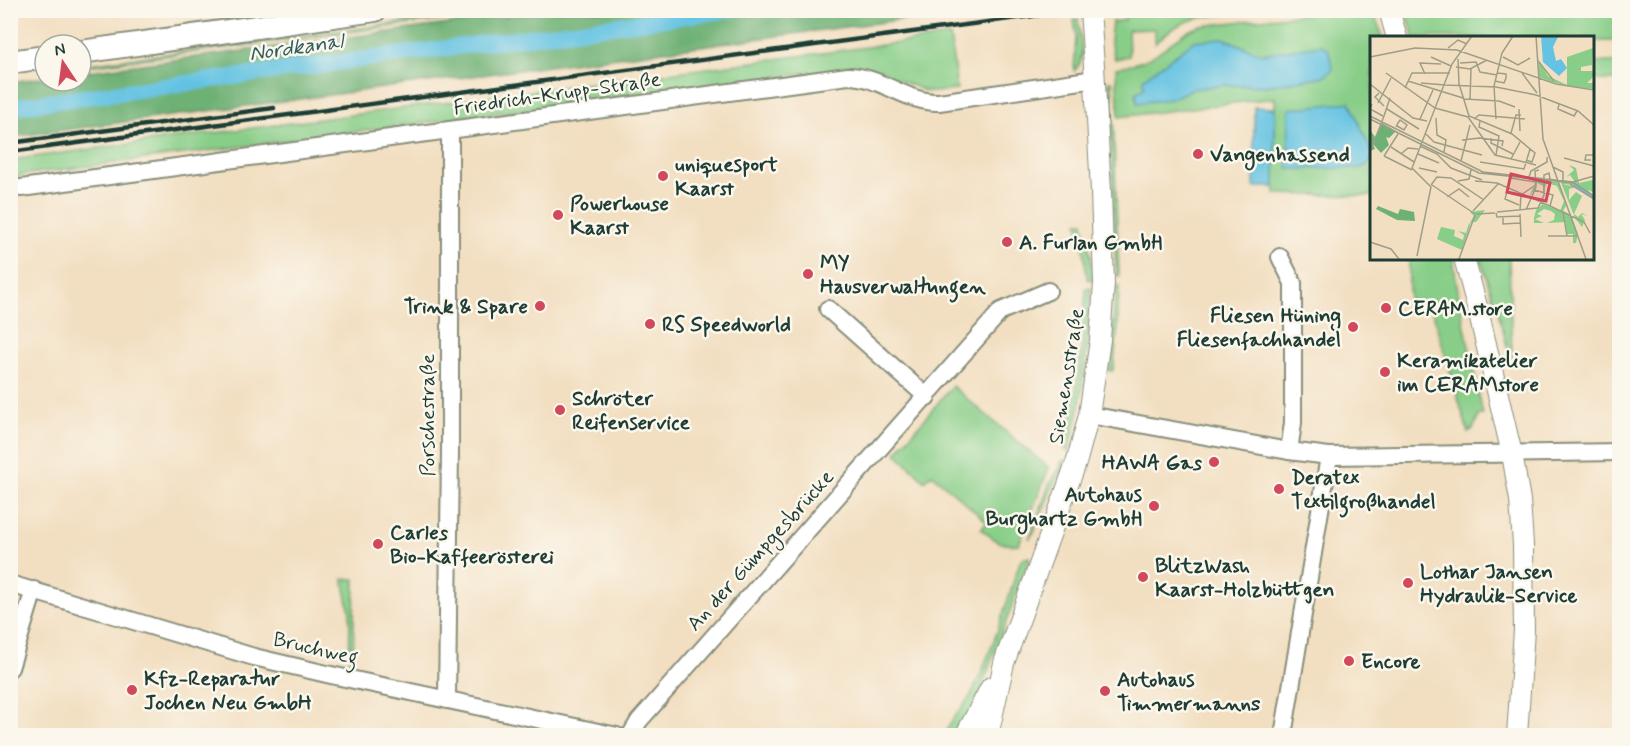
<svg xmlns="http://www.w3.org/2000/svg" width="1630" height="746" viewBox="0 0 1630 746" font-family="Mynerve,sans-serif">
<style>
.green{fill:#88ce88;stroke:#54865e;stroke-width:1.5}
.forest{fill:#6eb174;stroke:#467754;stroke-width:1.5}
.water{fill:#64c2e2;stroke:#42808b;stroke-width:1.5}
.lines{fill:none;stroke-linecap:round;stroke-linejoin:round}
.canal{stroke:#64c2e2;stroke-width:16}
.minor-casing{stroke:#888e7a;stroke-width:20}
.tertiary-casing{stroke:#888e7a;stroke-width:22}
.secondary-casing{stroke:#888e7a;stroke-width:26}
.minor{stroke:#fff;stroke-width:16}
.tertiary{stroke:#fff;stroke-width:20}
.secondary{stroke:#fff;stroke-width:22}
.rail{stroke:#1f3d34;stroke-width:4.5}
.poi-dot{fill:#d1495b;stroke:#fbf7ec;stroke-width:2}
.labels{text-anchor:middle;stroke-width:5;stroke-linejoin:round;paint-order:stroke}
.street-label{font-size:21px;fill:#1f3d34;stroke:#fbf7ec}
.poi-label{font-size:21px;font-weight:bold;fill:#1f3d34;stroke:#fbf7ec;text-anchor:start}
.water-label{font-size:22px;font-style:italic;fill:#305e60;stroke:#fbf7ec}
.inset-river{fill:none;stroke:#64c2e2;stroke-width:3}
.inset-road{fill:none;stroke:#9e9e88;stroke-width:1.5}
.view{fill:#d1495b;fill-opacity:0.15;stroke:#d1495b;stroke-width:3}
.inset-edge{fill:none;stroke:#1f3d34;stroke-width:3}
</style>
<rect width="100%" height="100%" fill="#fbf7ec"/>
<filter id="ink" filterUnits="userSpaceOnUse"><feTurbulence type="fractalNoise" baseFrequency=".0167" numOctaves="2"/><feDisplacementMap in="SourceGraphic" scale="12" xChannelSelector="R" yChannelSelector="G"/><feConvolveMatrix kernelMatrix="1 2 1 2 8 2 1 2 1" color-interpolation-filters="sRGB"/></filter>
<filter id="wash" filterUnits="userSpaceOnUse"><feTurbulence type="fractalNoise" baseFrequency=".008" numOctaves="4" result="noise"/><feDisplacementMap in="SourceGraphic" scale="24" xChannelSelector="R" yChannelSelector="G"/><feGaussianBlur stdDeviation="1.35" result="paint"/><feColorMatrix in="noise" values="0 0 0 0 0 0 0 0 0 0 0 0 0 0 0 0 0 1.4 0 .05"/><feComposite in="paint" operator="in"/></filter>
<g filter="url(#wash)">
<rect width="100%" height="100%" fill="#f2dec0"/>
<g class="green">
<path d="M496,10L511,11L81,67V65Z"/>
<path d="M1142,11V10L1257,11C1231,14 1196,14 1174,28C1167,32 1161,38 1155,43V29L1128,30L1129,56L1115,59L1110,41L1112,22L1125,20L1124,13Z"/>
<path d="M1331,11H1373L1383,37L1372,38V196L1275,194V98L1119,117L1116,68C1130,65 1144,62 1156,54C1173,43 1181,32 1201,26Z"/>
<path d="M1406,11H1619V41H1593L1592,38L1414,37Z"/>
<path d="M1078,19C1079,35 1088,60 1074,71L1076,36L1074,20Z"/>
<path d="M950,36L957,90L931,92L925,91C900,81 877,69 849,68L21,175L12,181L10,160Z"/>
<path d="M1596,62H1619V80H1599L1593,76V67Z"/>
<path d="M1109,81H1112L1119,276H1117L1115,257Z"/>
<path d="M1078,222H1083L1091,257L1092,280L1087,279L1083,245Z"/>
<path d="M1409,258H1453L1459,298L1483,415H1479L1473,429L1468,432L1430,303L1409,302Z"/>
<path d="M1480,258H1509L1512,358H1510L1499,315Z"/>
<path d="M1116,286H1119L1118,326L1113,371H1109Z"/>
<path d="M1086,288H1091L1088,340L1080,405L1069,452L1065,450C1077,396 1083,344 1086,288Z"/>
<path d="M952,386L1049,468L1019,544C999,546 996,541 981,529L987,522L932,474L925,481L896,453Z"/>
<path d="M1062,461H1067L1064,470L1055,481L1034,532L1029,539L1050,482L1059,470Z"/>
<path d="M1030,557L975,705L958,735H946C948,718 965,708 972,693C993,650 1006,604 1021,559Z"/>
<path d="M343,579H355L353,668L349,667L350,613Z"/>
</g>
<path class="forest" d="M549,11H967L11,137V82L45,77V81H81V72Z"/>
<g class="water">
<path d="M1223,38L1261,54L1321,45L1328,49L1333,69L1325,76L1267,86L1224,85L1192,89L1171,99L1137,103L1136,93L1144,88L1143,79L1194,41Z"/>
<path d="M1350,102L1372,153C1372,164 1369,165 1359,168L1288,169L1289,109Z"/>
<path d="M1254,107L1275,108V187H1254Z"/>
</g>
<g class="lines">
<path class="canal" d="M10,107L730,10"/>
</g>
</g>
<g filter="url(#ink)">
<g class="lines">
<g class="minor-casing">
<g id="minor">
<path d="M21,188L848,76C881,76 906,103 939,102L1095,79"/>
<path d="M1280,257L1293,283V423L1289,451"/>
<path d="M828,309L927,397"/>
<path d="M1089,415L1289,451L1329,456L1620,452"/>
<path d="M10,584L254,657L331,675L617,736"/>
<path d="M10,668L34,590"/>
<path d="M447,700L450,451V130"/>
<path d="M630,736L639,721L1001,311L1048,291"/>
<path d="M1283,736L1329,456"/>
</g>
</g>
<g class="tertiary-casing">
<g id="tertiary">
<path d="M1389,10L1397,38"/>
<path d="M1464,258L1478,310L1512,454L1520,500L1523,545L1524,630L1517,736"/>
<path d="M965,736L991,687"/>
<path d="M988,736L1004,663L1077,460L1089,415L1100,340L1104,283L1101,191L1094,66L1090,10"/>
</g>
</g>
<g class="secondary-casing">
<g id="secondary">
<path d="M81,52L375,10"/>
<path d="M10,62L45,57"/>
</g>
</g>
<use href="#minor" class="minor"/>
<use href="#tertiary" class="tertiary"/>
<use href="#secondary" class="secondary"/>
<g class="rail">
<path d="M10,143L274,108"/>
<path d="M10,152L1078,10"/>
</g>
</g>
</g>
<g class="poi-dot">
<circle cx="1198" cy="154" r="6"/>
<circle cx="663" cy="176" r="6"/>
<circle cx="558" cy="215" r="6"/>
<circle cx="1007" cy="242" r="6"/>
<circle cx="808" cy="274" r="6"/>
<circle cx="540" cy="306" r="6"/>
<circle cx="1386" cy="308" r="6"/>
<circle cx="650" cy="324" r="6"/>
<circle cx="1353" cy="327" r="6"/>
<circle cx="1385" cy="372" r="6"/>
<circle cx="560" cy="410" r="6"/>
<circle cx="1214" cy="462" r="6"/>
<circle cx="1279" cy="489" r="6"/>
<circle cx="1154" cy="506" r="6"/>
<circle cx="378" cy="544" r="6"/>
<circle cx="1143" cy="577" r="6"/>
<circle cx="1408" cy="583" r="6"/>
<circle cx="1349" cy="661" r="6"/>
<circle cx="132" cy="690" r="6"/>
<circle cx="1105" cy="691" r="6"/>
</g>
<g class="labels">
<g class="street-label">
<text transform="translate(557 93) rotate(-8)" y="7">Friedrich-Krupp-Straße</text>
<text transform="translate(1066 376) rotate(-81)" y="7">Siemensstraße</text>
<text transform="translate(427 415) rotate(-90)" y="7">Porschestraße</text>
<text transform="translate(760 550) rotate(-48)" y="7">An der Gümpgesbrücke</text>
<text transform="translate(316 648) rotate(13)" y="7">Bruchweg</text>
</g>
<g class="poi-label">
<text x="1210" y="161">Vangenhassend</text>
<text x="675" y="171">uniquesport<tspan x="675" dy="24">Kaarst</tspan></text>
<text x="570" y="210">Powerhouse<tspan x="570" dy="24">Kaarst</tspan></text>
<text x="1019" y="249">A. Furlan GmbH</text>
<text x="820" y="269">MY<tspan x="820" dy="24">Hausverwaltungen</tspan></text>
<text x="528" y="313" text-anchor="end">Trink &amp; Spare</text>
<text x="1398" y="315">CERAM.store</text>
<text x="1341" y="322" text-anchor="end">Fliesen Hüning<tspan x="1341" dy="24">Fliesenfachhandel</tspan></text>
<text x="662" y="331">RS Speedworld</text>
<text x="1397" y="367">Keramikatelier<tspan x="1397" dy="24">im CERAMstore</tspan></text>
<text x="572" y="405">Schröter<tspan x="572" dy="24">Reifenservice</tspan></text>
<text x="1202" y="469" text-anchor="end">HAWA Gas</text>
<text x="1291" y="484">Deratex<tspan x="1291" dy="24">Textilgroßhandel</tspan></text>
<text x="1142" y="501" text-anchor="end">Autohaus<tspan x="1142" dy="24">Burghartz GmbH</tspan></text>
<text x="390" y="539">Carles<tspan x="390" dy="24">Bio-Kaffeerösterei</tspan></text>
<text x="1155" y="572">BlitzWash<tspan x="1155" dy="24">Kaarst-Holzbüttgen</tspan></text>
<text x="1420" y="578">Lothar Jansen<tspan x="1420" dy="24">Hydraulik-Service</tspan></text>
<text x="1361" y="668">Encore</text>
<text x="144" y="685">Kfz-Reparatur<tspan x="144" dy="24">Jochen Neu GmbH</tspan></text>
<text x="1117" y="686">Autohaus<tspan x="1117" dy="24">Timmermanns</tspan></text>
</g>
<g class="water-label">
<text transform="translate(296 46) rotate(-8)" y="8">Nordkanal</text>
</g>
</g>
<g transform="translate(1370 36)">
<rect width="224" height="224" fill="#f2dec0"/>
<path d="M223,12L222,29L211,31V35H223V41L217,47H223V53L199,50L182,46L169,41L168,23L178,40L197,49V21ZM199,129L206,132L209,147L223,144V156L218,154L223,161L208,149L192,148L206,151L199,153V164L206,156L212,160L204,178L208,181L212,177L218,180L211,178L215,184L212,191L205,182L190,144L205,146L200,139L196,141L204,134ZM166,144L188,146L197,168L193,175L201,179L208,198L206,207H203V198H197L195,186L177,187L184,184L185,178L181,175L174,173L167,178L172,180L165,183L174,187H164V182L166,174L173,168L190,175L194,165L187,150L177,147L173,156V150L167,147L165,153L159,161ZM115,174L106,186H101L92,214L67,203L71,191L85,194L84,200L93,204L94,199L88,195L96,197L98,190L104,180L100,176Z" fill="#88ce88"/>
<path d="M12,87L26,95L19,102L16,101L19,109L11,117L3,108L5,113L0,115V94L5,101ZM8,170L28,178L30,173L44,176L45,185L27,184L6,173Z" fill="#6eb174"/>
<path d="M171,0L188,1L183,11L186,25L191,23L197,32L189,40L173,26Z" fill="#64c2e2"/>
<path class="inset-river" d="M204,148L223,161"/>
<path class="inset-road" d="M166,0L173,103L216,223M78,12L88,4L97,8M0,21L45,12L87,14L186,48L224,54M61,21L81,30M133,21L148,29L160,22M88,23L89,48L99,80L142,98L165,117L162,126L156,124M169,26L184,45M90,27L106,26L110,36L127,39M86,31L100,33L117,24M16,37L65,72L98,81L125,119L166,129M152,37L167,57M55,38L50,27L71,28M38,45L93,62M125,45L134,47L136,42V38L127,37M51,47L75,49M0,48L43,82L57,85M75,49L126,51L166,59L208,75L224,89M35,52L42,37H80M9,57L5,61L14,70M94,63L129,65L145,71M100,63L101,33M8,67L21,42M189,68L188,73L204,80L207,75M0,71L2,68L0,73L13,80M17,73L49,93M149,73L150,95M0,80L113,136L203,146L224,140M14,80L20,62M66,82L67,99L76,104L74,116M0,83L109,137L204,147L224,160M50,83L63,54M104,83L109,79L155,83M126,83L124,50L132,17L143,0M110,85L109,91L129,100L126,119M26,91L28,87L30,84L37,89L34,94L27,90M141,97L146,79H151M56,98L64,106L112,119M109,102L133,105L132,110M121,102V107L143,118M92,104L110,102M50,110L67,118L81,132L112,144M21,111L44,126M0,116L14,80M31,118L38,112L48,113M48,118L69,127M14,120L42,134M14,120L28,98M194,122L224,130M141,123L150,106M221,124H215L216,119H224M91,125L100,89M110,126L154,133L160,113M183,131L193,136V144M49,132L67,136M159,141L161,135L177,126V121M140,142L166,146M88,145L99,143L101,134M105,145L127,147L180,170L214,186L220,197M200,148L224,163M61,149L67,141L81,142L114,164M62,149L105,178M138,152L135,163L149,169M164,154L183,159L180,170M77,161L89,153L99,161M150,174L151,159L164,150M156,174L166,151L165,135L169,134M103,175L128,148M127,176L168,172L174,159V139L179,137L180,143M193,176L197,200M126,177L127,181L150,180M106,178L125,177M150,178L151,201M133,181V188L150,187M178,200H207M0,206L21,213L29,223M47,220L61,151L42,132L82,28L102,0M89,223L105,179"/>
<path class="view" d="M141,138L180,147L176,165L137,156Z"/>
<rect width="224" height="224" class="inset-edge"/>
</g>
<rect width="1630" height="746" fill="none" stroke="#fbf7ec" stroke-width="36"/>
<g transform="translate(63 63) rotate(347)"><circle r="28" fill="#fbf7ec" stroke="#a3ada2" stroke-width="1.5"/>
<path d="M0-4.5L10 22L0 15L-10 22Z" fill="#d1495b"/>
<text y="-9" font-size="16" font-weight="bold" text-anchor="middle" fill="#1f3d34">N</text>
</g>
</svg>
